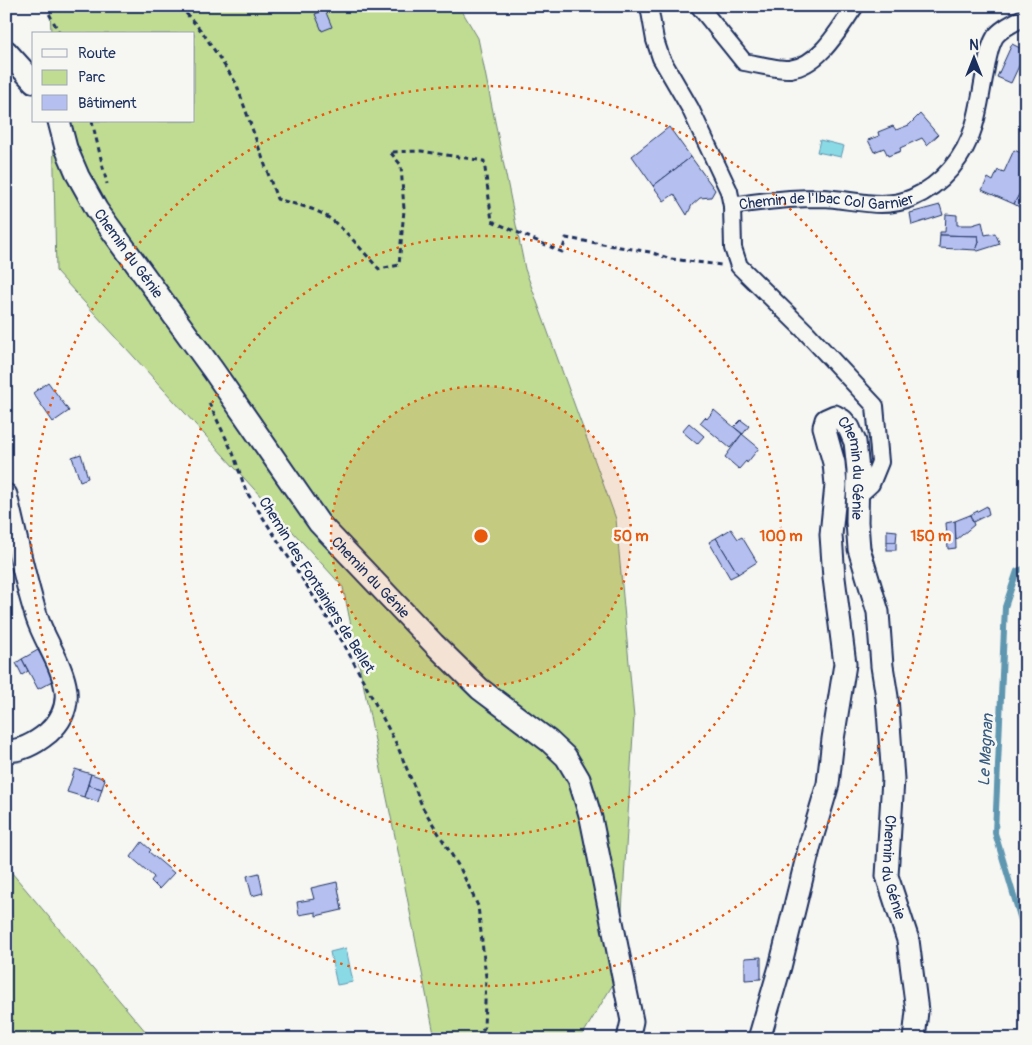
<svg xmlns="http://www.w3.org/2000/svg" width="1032" height="1045" viewBox="0 0 1032 1045" font-family="Pangolin,sans-serif">
<style>
.green{fill:#c0db92;stroke:#6e8578}
.water{fill:#8adae6;stroke:#5e96b0}
.lines{fill:none;stroke-linecap:round;stroke-linejoin:round}
.stream{stroke:#5e96b0;stroke-width:6}
.building{fill:#b5c0f1;stroke:#1b2f5e}
.minor-casing{stroke:#1b2f5e;stroke-width:20}
.tertiary-casing{stroke:#1b2f5e;stroke-width:25}
.path{stroke:#1b2f5e;stroke-width:3;stroke-dasharray:5 4;stroke-linecap:butt}
.minor{stroke:#f6f6f2;stroke-width:16}
.tertiary{stroke:#f6f6f2;stroke-width:21}
.ring{fill:none;stroke:#e8590c;stroke-width:2.5;stroke-dasharray:2.5 5}
.labels{text-anchor:middle;stroke-width:5;stroke-linejoin:round;paint-order:stroke}
.street-label{font-size:15px;fill:#1b2f5e;stroke:#f6f6f2}
.water-label{font-size:16px;font-style:italic;fill:#375a80;stroke:#f6f6f2}
.centre{fill:#e8590c;stroke:#f6f6f2;stroke-width:2.5}
.ring-label{font-size:15px;text-anchor:middle;font-weight:bold;fill:#e8590c;stroke:#f6f6f2;stroke-width:5;stroke-linejoin:round;paint-order:stroke}
</style>
<rect width="100%" height="100%" fill="#f6f6f2"/>
<filter id="ink" filterUnits="userSpaceOnUse"><feTurbulence type="fractalNoise" baseFrequency=".02" numOctaves="2"/><feDisplacementMap in="SourceGraphic" scale="10" xChannelSelector="R" yChannelSelector="G"/><feConvolveMatrix kernelMatrix="1 2 1 2 8 2 1 2 1" color-interpolation-filters="sRGB"/></filter>
<g filter="url(#ink)">
<g class="green">
<path d="M50,6H459L478,38L525,269L616,519L634,718L618,976L580,1039H435L397,846L343,587L56,271L53,121H194V34H51Z"/>
<path d="M6,866L152,1039H6Z"/>
</g>
<g class="water">
<path d="M820,140L844,146L841,157L817,152Z"/>
<path d="M346,948L353,982L337,985L330,952Z"/>
</g>
<g class="lines">
<path class="stream" d="M1026,568L1017,571L1005,607L995,833L1026,937"/>
</g>
<g class="building">
<path d="M325,10L332,27L322,31L315,14Z"/>
<path d="M1012,44L1026,51L1011,83L997,77Z"/>
<path d="M920,114L938,135L927,145L922,138L900,148L901,151L888,156L884,148L874,152L868,140L879,136L878,132L893,126L896,130L909,125Z"/>
<path d="M669,127L691,157L653,186L632,156Z"/>
<path d="M1014,150L1026,155V182L1014,204L982,190L988,178L993,181L998,170L1004,172Z"/>
<path d="M691,157L715,190L711,197L700,198L692,205L687,215L674,194L664,201L653,186Z"/>
<path d="M1025,183L1026,198L1021,208L1014,204Z"/>
<path d="M940,205L943,215L912,225L910,213Z"/>
<path d="M946,214L957,215V225H972L982,222L985,235L995,233L1000,244L978,251L976,250L979,242L978,236L940,235V232H945Z"/>
<path d="M940,235L978,236L979,242L976,250L939,248Z"/>
<path d="M48,382L69,411L53,422L33,393Z"/>
<path d="M714,410L742,434L730,448L700,423L705,417L707,419Z"/>
<path d="M741,420L749,426L743,434L734,427Z"/>
<path d="M689,423L704,436L697,444L682,431Z"/>
<path d="M742,434L759,448L747,463L746,461L739,469L725,457Z"/>
<path d="M81,454L88,478L80,481L72,457Z"/>
<path d="M987,506L989,514L973,522L970,515Z"/>
<path d="M970,515L974,525L956,540L955,521Z"/>
<path d="M955,521L956,548L948,549L946,523Z"/>
<path d="M731,529L738,539L742,537L757,562L738,574L716,538Z"/>
<path d="M887,530L897,531L896,542H887Z"/>
<path d="M716,538L738,574L730,578L709,542Z"/>
<rect x="887" y="542" width="9" height="8"/>
<path d="M38,650L53,678V681L38,689L22,659Z"/>
<path d="M22,659L28,671L22,675L16,663Z"/>
<path d="M75,769L91,774L84,797L67,792Z"/>
<path d="M91,774L105,779L102,789L88,785Z"/>
<path d="M88,785L102,789L98,802L84,797Z"/>
<path d="M142,842L151,850L149,852L174,873L159,889L151,881L154,877L131,857Z"/>
<path d="M259,873L263,893L252,896L247,876Z"/>
<path d="M337,882L342,910L316,916V912L299,915L297,902L314,899L311,888Z"/>
<path d="M761,957V979L745,980V958Z"/>
</g>
<g class="lines">
<g class="minor-casing">
<g id="minor">
<path d="M649,6L655,40L661,58L690,108L729,191L732,206L733,248L739,266L806,332L875,406L880,462L871,484L859,495"/>
<path d="M699,6L744,62C756,64 780,70 790,69C820,65 839,29 855,6"/>
<path id="s1" d="M732,206C761,201 791,198 822,198C852,199 882,211 912,198C942,185 965,157 974,126C979,110 981,93 984,78C987,65 988,48 995,37C1001,28 1016,22 1026,16"/>
</g>
</g>
<g class="tertiary-casing">
<g id="tertiary">
<path d="M6,51L34,82"/>
<path id="s2" d="M59,121L66,148L78,176L97,210L213,370L319,523L434,644L480,689L549,741L566,757L579,779L591,818L632,1021L628,1039"/>
<path d="M6,495C16,536 24,578 37,618C50,656 89,697 48,733C36,743 22,751 6,751"/>
<path id="s3" d="M759,1039L780,967L810,845L828,784L833,739L845,664L834,578L831,535L836,485L834,463L824,427L826,420L835,416L842,420L849,428L855,442L858,470L857,522L859,549L878,612L882,666L887,697L893,779L887,876L908,940L917,1011L914,1039"/>
</g>
</g>
<g class="path">
<path d="M45,6L60,34"/>
<path d="M180,6L203,33L236,83L277,199C293,204 312,207 326,216C346,229 362,251 379,269L399,265L404,210L401,165L390,152L421,151L484,161L492,221L562,252L566,238L650,252L671,259L721,265"/>
<path d="M92,121L107,184"/>
<path d="M209,403L233,453L246,491L344,644L397,745L423,808L461,870L478,906L486,977L484,1028L477,1039"/>
</g>
<use href="#minor" class="minor"/>
<use href="#tertiary" class="tertiary"/>
</g>
</g>
<circle cx="481" cy="536" r="150" fill="#e8590c" fill-opacity=".12"/>
<g class="ring">
<circle cx="481" cy="536" r="150"/>
<circle cx="481" cy="536" r="300"/>
<circle cx="481" cy="536" r="450"/>
</g>
<g class="labels">
<g class="street-label">
<text dy="5" stroke="none"><textPath href="#s1" startOffset="95">Chemin de l'Ibac Col Garnier</textPath></text>
<text dy="5" stroke="none"><textPath href="#s2" startOffset="151">Chemin du Génie</textPath></text>
<text dy="5" stroke="none"><textPath href="#s3" startOffset="701">Chemin du Génie</textPath></text>
<text dy="5" stroke="none"><textPath href="#s2" startOffset="556">Chemin du Génie</textPath></text>
<text transform="translate(317 585) rotate(58)" y="5">Chemin des Fontainiers de Bellet</text>
<text dy="5" stroke="none"><textPath href="#s3" startOffset="1106">Chemin du Génie</textPath></text>
</g>
<g class="water-label">
<text transform="translate(985 750) rotate(-87)" y="6">Le Magnan</text>
</g>
</g>
<circle cx="481" cy="536" r="8" class="centre"/>
<g class="ring-label">
<text x="631" y="541">50 m</text>
<text x="781" y="541">100 m</text>
<text x="931" y="541">150 m</text>
</g>
<rect width="1032" height="1045" fill="none" stroke="#f6f6f2" stroke-width="25"/>
<rect x="12" y="12" width="1007" height="1020" fill="none" stroke="#1b2f5e" stroke-width="2" filter="url(#ink)"/>
<rect x="32" y="32" width="162" height="90" fill="#f6f6f2" stroke="#9ea6b7"/>
<rect x="42" y="49" width="25" height="8" fill="#f6f6f2" stroke="#9ea6b7"/>
<text x="78" y="58" font-size="15" fill="#1b2f5e">Route</text>
<rect x="42" y="70" width="25" height="15" fill="#c0db92" stroke="#9ea6b7"/>
<text x="78" y="82" font-size="15" fill="#1b2f5e">Parc</text>
<rect x="42" y="95" width="25" height="15" fill="#b5c0f1" stroke="#9ea6b7"/>
<text x="78" y="108" font-size="15" fill="#1b2f5e">Bâtiment</text>
<g transform="translate(974 58)" stroke="#f6f6f2" stroke-width="4" paint-order="stroke">
<path d="M0-4L9 19L0 12L-9 19Z" fill="#1b2f5e"/>
<text y="-8" font-size="14" font-weight="bold" text-anchor="middle" fill="#1b2f5e">N</text>
</g>
</svg>
